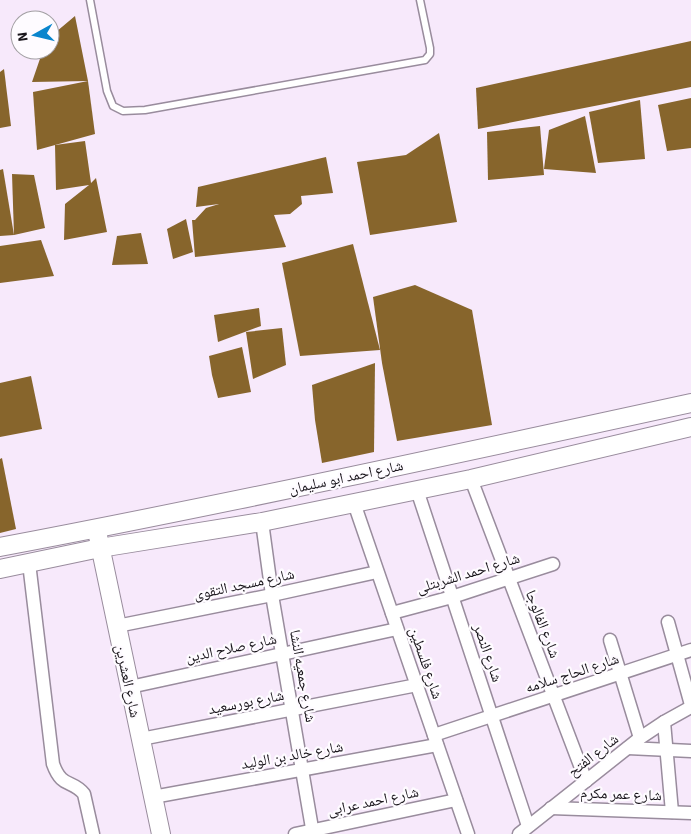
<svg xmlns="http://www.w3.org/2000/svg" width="691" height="834" viewBox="0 0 691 834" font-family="'Source Sans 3','Noto Naskh Arabic',sans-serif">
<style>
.building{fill:#87652c}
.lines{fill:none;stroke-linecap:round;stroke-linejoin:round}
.lane-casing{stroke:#998c9d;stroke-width:9}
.street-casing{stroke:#998c9d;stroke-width:15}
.secondary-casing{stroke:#998c9d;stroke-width:20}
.lane{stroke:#fff;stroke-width:6}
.street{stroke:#fff;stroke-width:12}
.secondary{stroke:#fff;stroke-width:18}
.labels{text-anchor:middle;stroke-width:4.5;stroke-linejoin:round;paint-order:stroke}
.street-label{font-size:15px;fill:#18141a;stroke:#fefbff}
</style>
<rect width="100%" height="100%" fill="#f7e9fb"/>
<g class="building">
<path d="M75,16L88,81L32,82L43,50H50V37Z"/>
<path d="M691,41V87L478,129L476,88Z"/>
<path d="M4,69L11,126L0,128V72Z"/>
<path d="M88,81L95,134L37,150L33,92Z"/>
<path d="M691,98V148L667,151L658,105Z"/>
<path d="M640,100L645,159L598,163L589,112Z"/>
<path d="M585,116L596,173L544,169L549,130Z"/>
<path d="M540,126L544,175L488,180L487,132Z"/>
<path d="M439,133L457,222L370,235L357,162L406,155Z"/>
<path d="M85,141L91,183L96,178L107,232L64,240L65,204L89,185L56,190L55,145Z"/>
<path d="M326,157L333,193L301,196L302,204L290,214L274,215L286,247L195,257L192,220H195L206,208L219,204L196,207L198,187Z"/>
<path d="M3,169L14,235L0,236V170Z"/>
<path d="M12,174L34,175L45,228L14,235Z"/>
<path d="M186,219L193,252L173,259L167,229Z"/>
<path d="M141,233L148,264L112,265L117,236Z"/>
<path d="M41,240L54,276L0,283V246Z"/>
<path d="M353,244L380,350L300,356L282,263Z"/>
<path d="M415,285L472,310L492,425L397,441L382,363L373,297Z"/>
<path d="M259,308L261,326L218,342L214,315Z"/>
<path d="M282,328L286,365L253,379L246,332Z"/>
<path d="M242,347L251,392L218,398L212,375L209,356Z"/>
<path d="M375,363L374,452L322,463L315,420L312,385Z"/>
<path d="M31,376L42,429L0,437V383Z"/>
<path d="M2,458L16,529L0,533V459Z"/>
</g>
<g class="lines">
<g class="lane-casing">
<path id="lane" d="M90,0L107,91L113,106L123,111L145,110L425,60L430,54V48L420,0"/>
</g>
<g class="street-casing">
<g id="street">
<path d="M471,479L586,781"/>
<path d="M417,490L528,826"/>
<path d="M354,503L468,834"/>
<path d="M262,522L272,595L313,834"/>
<path d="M29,563L53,764C62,789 72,779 84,794L93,834"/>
<path d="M392,613L452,597L553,564"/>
<path d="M668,622L691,705"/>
<path d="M117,626L272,595L377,572"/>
<path d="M610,640L640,738"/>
<path d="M130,687L397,629"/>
<path d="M664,722L672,812"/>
<path d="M434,735L691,650"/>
<path d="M141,739L417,685"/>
<path d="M628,748L691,751"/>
<path d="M153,797L437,745"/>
<path d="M551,808L691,813"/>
<path d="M295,834L456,800"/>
<path d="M519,834L640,738L664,722L691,707"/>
</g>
</g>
<g class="secondary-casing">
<g id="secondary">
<path d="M98,536L161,834"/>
<path d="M0,547C231,503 461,453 691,403"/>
<path d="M0,569L100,548L262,522L471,479L691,427"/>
</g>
</g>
<use href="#lane" class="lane"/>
<use href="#street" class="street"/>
<use href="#secondary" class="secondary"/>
</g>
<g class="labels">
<g class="street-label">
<text transform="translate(346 477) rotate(-12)" y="5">شارع احمد ابو سليمان</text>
<text transform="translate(468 573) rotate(-17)" y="5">شارع احمد الشربتلى</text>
<text transform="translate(244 584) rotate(-12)" y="5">شارع مسجد التقوى</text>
<text transform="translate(543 624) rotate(69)" y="5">شارع الفالوجا</text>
<text transform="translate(231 648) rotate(-12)" y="5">شارع صلاح الدين</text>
<text transform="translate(488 653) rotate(71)" y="5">شارع النصر</text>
<text transform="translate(426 663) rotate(71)" y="5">شارع فلسطين</text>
<text transform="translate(572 673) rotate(-18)" y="5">شارع الحاج سلامه</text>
<text transform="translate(303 676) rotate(80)" y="5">شارع جمعيه النشا</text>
<text transform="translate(128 681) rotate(78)" y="5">شارع العشرين</text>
<text transform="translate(246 702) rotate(-11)" y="5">شارع بورسعيد</text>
<text transform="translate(292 755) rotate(-10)" y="5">شارع خالد بن الوليد</text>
<text transform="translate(593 755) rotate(-38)" y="5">شارع الفتح</text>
<text transform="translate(621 794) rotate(2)" y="5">شارع عمر مكرم</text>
<text transform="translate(373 801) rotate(-12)" y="5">شارع احمد عرابى</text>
</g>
</g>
<g transform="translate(35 35) rotate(262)"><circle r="24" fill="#fefbff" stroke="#a29fa3"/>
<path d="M0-4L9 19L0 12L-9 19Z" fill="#0a85cd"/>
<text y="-8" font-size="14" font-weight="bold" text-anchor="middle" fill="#18141a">N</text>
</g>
</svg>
